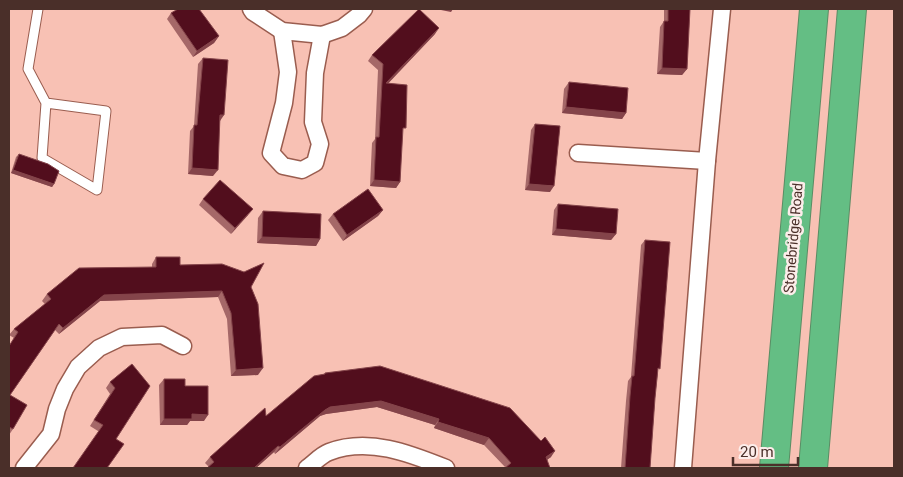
<svg xmlns="http://www.w3.org/2000/svg" width="903" height="477" viewBox="0 0 903 477" font-family="Roboto,sans-serif">
<style>
.lines{fill:none;stroke-linecap:round;stroke-linejoin:round}
.lane-casing{stroke:#9a5d4f;stroke-width:11}
.street-casing{stroke:#9a5d4f;stroke-width:19}
.highway-casing{stroke:#5b8c64;stroke-width:30}
.lane{stroke:#fff;stroke-width:9}
.street{stroke:#fff;stroke-width:16}
.highway{stroke:#64be84;stroke-width:28}
.wall{fill:#a56868}
.shaded-wall{fill:#84444a}
.building{fill:#520e1d;stroke:#84444a}
.labels{text-anchor:middle;stroke-width:5;stroke-linejoin:round;paint-order:stroke}
.street-label{font-size:14px;fill:#4a2f29;stroke:#fcedea}
</style>
<rect width="100%" height="100%" fill="#f8c1b4"/>
<g class="lines">
<g class="lane-casing">
<path id="lane" d="M38,9L28,69L46,103L42,158L97,190L106,111L46,103"/>
</g>
<g class="street-casing">
<g id="street">
<path d="M251,9L253,12L282,31L322,35L342,28L359,15L364,9"/>
<path d="M282,31L288,72L284,103L271,153L283,166L302,170L315,163L320,144L313,122L315,73L322,35"/>
<path d="M578,153L707,161"/>
<path d="M24,468L51,434L57,409L65,389L78,367L99,348L122,337L162,335L183,346"/>
<path d="M307,468C314,463 321,455 329,452C368,437 409,453 446,468"/>
<path d="M683,468L707,161L722,9"/>
</g>
</g>
<g class="highway-casing">
<g id="highway">
<path d="M774,468L814,9"/>
<path d="M813,468L852,9"/>
</g>
</g>
<use href="#lane" class="lane"/>
<use href="#street" class="street"/>
<use href="#highway" class="highway"/>
</g>
<g class="wall">
<path d="M664,9H690L687,69L682,75L657,74L660,27L664,21Z"/>
<path d="M171,13L219,36L214,43L193,57L167,19Z"/>
<path d="M435,34L388,83L402,132L400,182L396,188L370,186L372,143L375,139L378,70L368,61L372,55Z"/>
<path d="M203,58L220,121L213,176L188,174L190,131L194,126L198,64Z"/>
<path d="M569,82L626,113L622,119L562,113L564,89Z"/>
<path d="M535,124L550,192L525,190L531,130Z"/>
<path d="M19,154L54,184L52,187L11,173L16,157Z"/>
<path d="M203,199L248,215L231,234L199,205Z"/>
<path d="M558,204L616,234L611,240L552,235L554,210Z"/>
<path d="M383,210L378,216L343,241L328,220L333,214Z"/>
<path d="M263,211L320,239L316,246L257,243L258,218Z"/>
<path d="M645,240L658,372L655,398L650,468H621L626,401L628,381L631,377L641,245Z"/>
<path d="M156,257L251,287L258,375L231,376L227,319L218,297L100,301L59,334L55,330L10,395L13,429L9,435V346L14,338L9,335L14,329L45,304L42,301L47,294L152,267V264Z"/>
<path d="M132,364L116,439L98,431L90,426L110,394L106,388L110,382Z"/>
<path d="M325,373L551,457L547,460L505,467L484,445L434,428L435,425L377,407L326,414L320,416L275,454L274,452L256,468H207L209,467L205,463L210,457L324,374Z"/>
<path d="M164,379L185,386L204,421H190L187,425H160L159,385Z"/>
</g>
<g class="shaded-wall">
<path d="M436,9H453L451,12Z"/>
<path d="M439,28L435,34L382,90L386,83Z"/>
<path d="M219,36L214,43L193,57L197,51Z"/>
<path d="M662,68L687,69L682,75L657,74Z"/>
<path d="M566,107L626,113L622,119L562,113Z"/>
<path d="M220,115H224L220,121Z"/>
<path d="M192,168L218,170L213,176L188,174Z"/>
<path d="M13,170L54,184L52,187L11,173Z"/>
<path d="M374,180L400,182L396,188L370,186Z"/>
<path d="M529,184L554,186L550,192L525,190Z"/>
<path d="M253,209L248,215L231,234L235,228Z"/>
<path d="M383,210L378,216L343,241L347,235Z"/>
<path d="M556,229L616,234L611,240L552,235Z"/>
<path d="M262,237L320,239L316,246L257,243Z"/>
<path d="M222,291L218,297L100,301L59,334L63,328L104,295Z"/>
<path d="M263,368L258,375L231,376L236,370Z"/>
<path d="M381,401L439,419L435,425L377,407L326,414L320,416L275,454L280,447L325,410L330,407Z"/>
<path d="M192,414L208,415L204,421H190L187,425H160L164,419Z"/>
<path d="M438,422L489,438L484,445L434,428Z"/>
<path d="M278,446L274,452L256,468H254Z"/>
<path d="M555,451L551,457L542,463L546,457Z"/>
</g>
<g class="building">
<path d="M178,9H199L219,36L197,51L171,13Z"/>
<path d="M419,9L439,28L386,83L407,85L406,128H403L400,182L374,180L376,137H379L383,64L372,55Z"/>
<path d="M668,9H690L687,69L662,68L664,21H668Z"/>
<path d="M203,58L228,60L224,115H220L218,170L192,168L194,125H197Z"/>
<path d="M569,82L628,88L626,113L566,107Z"/>
<path d="M535,124L560,126L554,186L529,184Z"/>
<path d="M19,154L48,164L59,171L54,184L13,170Z"/>
<path d="M220,180L253,209L235,228L203,199Z"/>
<path d="M368,189L383,210L347,235L333,214Z"/>
<path d="M558,204L618,209L616,234L556,229Z"/>
<path d="M263,211L321,214L320,239L262,237Z"/>
<path d="M645,240L670,242L660,369L658,368L655,398L650,468H625L630,396L632,376H634Z"/>
<path d="M156,257H180V265L222,264L244,272L264,263L251,287L258,304L263,368L236,370L231,313L222,291L104,295L63,328L59,324L10,395L27,405L13,429L9,427V346L18,332L14,329L51,299L47,294L79,268L156,267Z"/>
<path d="M132,364L150,386L116,439L124,444L107,468H73L103,425L94,420L115,388L110,382Z"/>
<path d="M380,366L510,408L541,441L545,437L555,451L546,457L550,468H505L511,463L489,438L438,422L439,419L381,401L330,407L325,410L280,447L278,446L254,468H207L214,462L210,457L265,408L266,416L314,376L325,374V373Z"/>
<path d="M164,379H185V386H208V415L192,414V419H164Z"/>
</g>
<g class="labels">
<g class="street-label">
<text transform="translate(793 238) rotate(-85)" y="5">Stonebridge Road</text>
</g>
</g>
<rect width="903" height="477" fill="none" stroke="#4a2f29" stroke-width="20"/>
<path d="M733 457v8h65v-8" fill="none" stroke="#4a2f29" stroke-width="2.5"/>
<text x="740" y="457" font-size="15" fill="#4a2f29" stroke="#fcedea" stroke-width="4" paint-order="stroke">20 m</text>
</svg>
